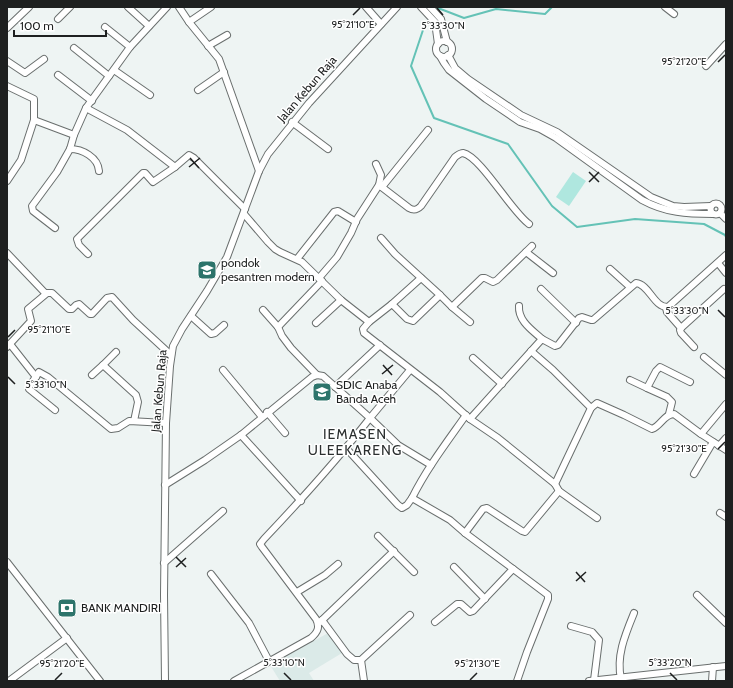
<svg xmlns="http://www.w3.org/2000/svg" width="733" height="688" viewBox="0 0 733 688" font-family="Cabin,sans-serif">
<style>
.built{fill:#dbeae8}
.green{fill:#afe7df}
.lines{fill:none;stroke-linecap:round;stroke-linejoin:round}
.stream{stroke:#64c2b6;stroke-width:2}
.minor-casing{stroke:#6a6f6e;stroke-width:8}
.minor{stroke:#fff;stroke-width:6}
.ticks{fill:none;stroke:#1e2020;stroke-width:1.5}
.labels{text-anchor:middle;stroke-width:3;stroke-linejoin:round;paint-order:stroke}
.street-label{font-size:12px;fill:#1e2020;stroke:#fff}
.poi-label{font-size:12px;fill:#1e2020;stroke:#fff;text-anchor:start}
.quarter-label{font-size:14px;letter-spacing:1px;fill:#2b2f2f;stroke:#fff}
.ticks-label{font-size:10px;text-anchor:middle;fill:#1e2020;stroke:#fff;stroke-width:3;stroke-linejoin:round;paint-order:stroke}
</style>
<rect width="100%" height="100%" fill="#eef4f3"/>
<path class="built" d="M330,632L342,653L309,673L314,681H280L270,665Z"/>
<path class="green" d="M573,172L586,181L569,206L556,197Z"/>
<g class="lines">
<g class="stream">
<path d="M435,11L438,8L464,18L496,9L545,14L552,7"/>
<path d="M429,19L425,24L411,66L434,118L508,144L552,206L577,227L635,219L704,224L725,235L726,237"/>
</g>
<g class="minor-casing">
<g id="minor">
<path d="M128,7L149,26"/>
<path d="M179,7L189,22L219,59L259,171"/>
<path d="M366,7L381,24"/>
<path d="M421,7L435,22L438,44"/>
<path d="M430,7L441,19L447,42"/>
<path d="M665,7L674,14"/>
<path d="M58,19L70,7"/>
<path d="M189,22L211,7"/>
<path d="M105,27L130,47"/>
<path d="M7,28L29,7"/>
<circle cx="444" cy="49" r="8"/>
<path d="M208,46L227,35"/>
<path d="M74,48L109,76"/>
<path d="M448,55L455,68L468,79L521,115L557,132L651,197L673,206L684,207L711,206"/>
<path d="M440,56L444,63L449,70L486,99L520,122L540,129L556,138L642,200C666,213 687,214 713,214"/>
<path d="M7,61L25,73L44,59"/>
<path d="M706,66L726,44"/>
<path d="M114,70L150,95"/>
<path d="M58,75L92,101"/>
<path d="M7,86L34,99V120L74,135L86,108L130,47L167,7"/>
<path d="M198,90L224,72"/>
<path d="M86,108L127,130L175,167"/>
<path d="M292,122L328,149"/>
<path d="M70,149C82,149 98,157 99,171"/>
<path d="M7,181L21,160L34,120"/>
<path d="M379,185L409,208C414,211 417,210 421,206L455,157C458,155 460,153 463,153C481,157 511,211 529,224"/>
<path d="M382,187L428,130"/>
<circle cx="716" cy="209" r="5.5"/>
<path d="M720,213L726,219"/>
<path d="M244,214L268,242L275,249L280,252L302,262L341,300L369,322"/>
<path d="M55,228L33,211L32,206L57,172L70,149L74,135"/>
<path d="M381,238L395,254L440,295L413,321L407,319L392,304L369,322L363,329L364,333L440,392L470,419L498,438L555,484L559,491L597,518"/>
<path d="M526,252L553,273"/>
<path d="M7,253L46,294L28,309L31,321L7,347"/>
<path d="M88,254L79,245L77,239L143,173H145L153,182L175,167L189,155L194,158L245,209"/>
<path d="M297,259L334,212L338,211L356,222"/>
<path d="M718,263L726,273"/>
<path d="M610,269L630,287"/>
<path d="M319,278L337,257L351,233L357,219L379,185L381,175L376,164"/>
<path d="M541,289L576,323"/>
<path d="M45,293H52L69,309H72L76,305L79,304L90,314H92L107,298L112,297L133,320L171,355"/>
<path d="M440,295L452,307L482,278H485L493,282L497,280L532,246"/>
<path d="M392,304L421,278"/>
<path d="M519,306C518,321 532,330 542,339"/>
<path d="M452,307L470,322"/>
<path d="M666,308L667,312L681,328"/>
<path d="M263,310L278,327L282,336L291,348L317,375"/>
<path d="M191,316L211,334L215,333L224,325"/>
<path d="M316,323L341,300"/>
<path d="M278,327L322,281"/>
<path d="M10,344L36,377"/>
<path d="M694,347L681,333L680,330L681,328L724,289"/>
<path d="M531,351L553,370L591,408"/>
<path d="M704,357L726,375"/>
<path d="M473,358L502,384"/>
<path d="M103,365L116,352"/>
<path d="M223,370L262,417"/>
<path d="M410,370L370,418L398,445L431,465"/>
<path d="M92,375L103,365L136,395L138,402L134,421"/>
<path d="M630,380L647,388"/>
<path d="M335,387L380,345"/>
<path d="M55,410L29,389V387L39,372L48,377L111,429L118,428L129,421L166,423"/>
<path d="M267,412L285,433"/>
<path d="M669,414L672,402L667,397L647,388L656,371L660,367L690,382"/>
<path d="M466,415C447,442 427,468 412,498L450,520L465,533L548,595V599L527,652L517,681"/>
<path d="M470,419L542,339L555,346L558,345L579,318L582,317L591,320H593L636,283C649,284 654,308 668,307L726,255"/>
<path d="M701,434L726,404"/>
<path d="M241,435L301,501"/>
<path d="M719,446L726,438"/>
<path d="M346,448L398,505L402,508L407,505L412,498"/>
<path d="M694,474L713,442"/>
<path d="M555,484L591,408L597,403L624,415L652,429C661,426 664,414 674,414L701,434L726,450"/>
<path d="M165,485L205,460L241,435L312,377L317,375L323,376L370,418C337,460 301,500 264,539L260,544L262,547L316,619C320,627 318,632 311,638L234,681"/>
<path d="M720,513L726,517"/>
<path d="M465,533L483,509L487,508L522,531L525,532L559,491"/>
<path d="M378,536L414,572"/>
<path d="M7,562L100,681"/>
<path d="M164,563L223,511"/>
<path d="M454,567L485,599"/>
<path d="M211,574L249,623L269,661"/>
<path d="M297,592L325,575L338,564"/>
<path d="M697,595L726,623"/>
<path d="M322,620L347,654L354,660H361L410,615"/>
<path d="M435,622L457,604H461L470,612L473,611L513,569"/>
<path d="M319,623L394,551"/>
<path d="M571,626L592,632L599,640L594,680"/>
<path d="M361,660L364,681"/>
<path d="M621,679C616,656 625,635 634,613"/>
<path d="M9,681L67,638"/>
<path d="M165,681L164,595L166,423L170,366L173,346L182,329L207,291L227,257L259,171L268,154L309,103L397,7"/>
<path d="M589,681L726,666"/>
<path d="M712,681L713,667"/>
</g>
</g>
<use href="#minor" class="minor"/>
</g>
<path class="ticks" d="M437,8L443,15M353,15L360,8M718,62L725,55M190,158L199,168M189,167L200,158M589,172L599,182M589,182L599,172M718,310L725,317M8,337L15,330M383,365L392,375M382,374L393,365M8,377L15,384M718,449L725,442M176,557L186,567M176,567L186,558M576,572L585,582M576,581L586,572M284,673L291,680M670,673L677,680M55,680L62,673M470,680L477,673"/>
<defs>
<g id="university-square" transform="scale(1)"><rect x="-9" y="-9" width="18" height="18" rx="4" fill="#2d746b" stroke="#fff"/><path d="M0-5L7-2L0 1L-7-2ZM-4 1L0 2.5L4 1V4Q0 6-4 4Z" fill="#fff"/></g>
<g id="school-square" transform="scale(1)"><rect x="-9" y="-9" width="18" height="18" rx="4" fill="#2d746b" stroke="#fff"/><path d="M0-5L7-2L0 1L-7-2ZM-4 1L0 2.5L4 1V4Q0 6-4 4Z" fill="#fff"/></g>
<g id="bank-square" transform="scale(1)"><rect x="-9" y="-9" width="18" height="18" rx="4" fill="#2d746b" stroke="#fff"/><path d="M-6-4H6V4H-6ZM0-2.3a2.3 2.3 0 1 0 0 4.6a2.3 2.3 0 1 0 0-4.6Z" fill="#fff"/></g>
</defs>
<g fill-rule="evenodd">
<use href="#university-square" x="207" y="270"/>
<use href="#school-square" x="322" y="392"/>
<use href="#bank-square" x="67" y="608"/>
</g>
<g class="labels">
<g class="street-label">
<text transform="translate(307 89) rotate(-49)" y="4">Jalan Kebun Raja</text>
<text transform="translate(159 391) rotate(-85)" y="4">Jalan Kebun Raja</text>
</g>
<g class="poi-label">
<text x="221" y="267">pondok<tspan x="221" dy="14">pesantren modern</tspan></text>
<text x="336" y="389">SDIC Anaba<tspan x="336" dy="14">Banda Aceh</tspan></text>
<text x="81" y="612">BANK MANDIRI</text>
</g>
<g class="quarter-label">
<text x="355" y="439">IEMASEN<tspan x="355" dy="16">ULEEKARENG</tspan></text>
</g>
</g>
<g class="ticks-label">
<text x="353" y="28">95°21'10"E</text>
<text x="443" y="29">5°33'30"N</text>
<text x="684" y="65">95°21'20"E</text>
<text x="687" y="314">5°33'30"N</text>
<text x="49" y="333">95°21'10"E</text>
<text x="46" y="388">5°33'10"N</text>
<text x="684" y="452">95°21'30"E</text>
<text x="284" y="666">5°33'10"N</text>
<text x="670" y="666">5°33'20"N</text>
<text x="62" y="667">95°21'20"E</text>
<text x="477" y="667">95°21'30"E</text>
</g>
<rect width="733" height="688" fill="none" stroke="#1e2020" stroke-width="16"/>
<path d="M14 30v6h92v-6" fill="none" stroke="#1e2020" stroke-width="2"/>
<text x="20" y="30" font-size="12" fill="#1e2020" stroke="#ffffff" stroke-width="3" paint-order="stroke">100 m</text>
</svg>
